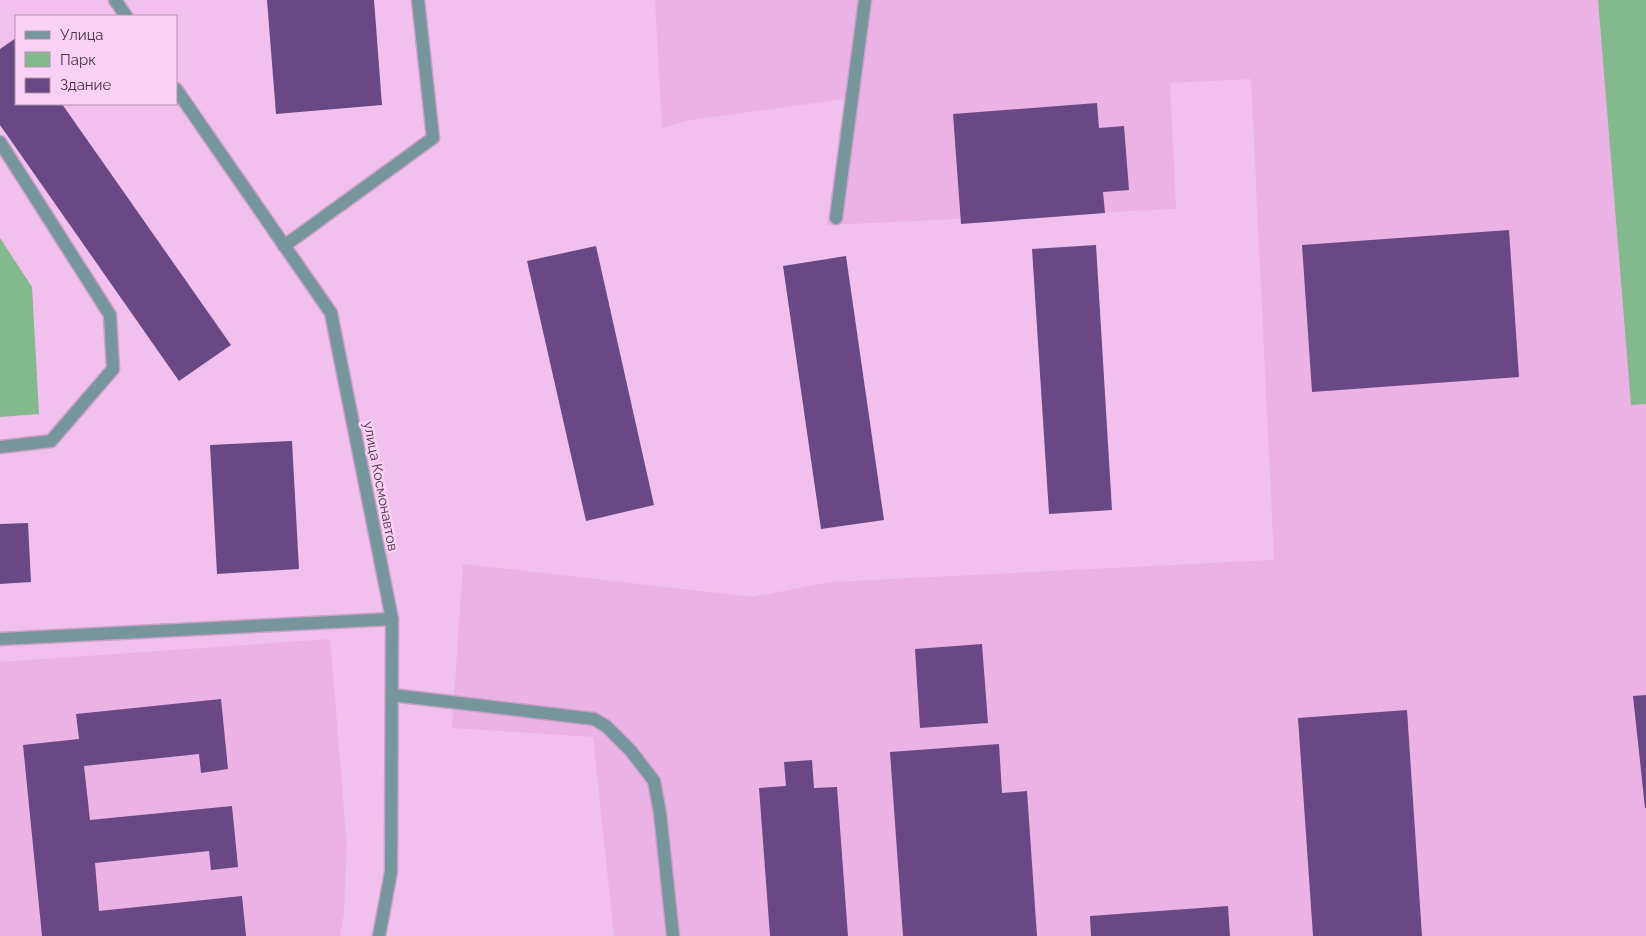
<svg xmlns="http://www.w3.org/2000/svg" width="1646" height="936" viewBox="0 0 1646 936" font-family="Raleway,sans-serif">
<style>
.built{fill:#eab2e5}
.green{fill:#84b88d}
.building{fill:#6a4884}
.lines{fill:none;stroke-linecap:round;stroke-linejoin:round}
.minor-casing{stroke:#cca1c8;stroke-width:15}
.minor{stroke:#76969c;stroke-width:12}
.labels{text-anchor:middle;stroke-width:5;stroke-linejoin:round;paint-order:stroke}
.street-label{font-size:14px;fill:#443143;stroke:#f9d1f6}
</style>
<rect width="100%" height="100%" fill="#f2c0ee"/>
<g class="built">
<path d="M655,0H1598L1631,404H1646V936H614L593,737L452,728L463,564L753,597L830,582L1274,560L1251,79L1170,83L1176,209L827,225L844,99L691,120L662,128Z"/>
<path d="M330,639L347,845L344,913L340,936H0V662Z"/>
</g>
<g class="green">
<path d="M1598,0H1646V404L1631,405Z"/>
<path d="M0,238L32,287L39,414L0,417Z"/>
</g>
<g class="building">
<path d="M267,0H374L382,105L276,114Z"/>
<path d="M16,38V104H62L231,345L179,381L0,125V49Z"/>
<path d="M1097,103L1099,128L1124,126L1129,190L1103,192L1105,213L961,224L953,114Z"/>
<path d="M1509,230L1519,377L1312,392L1302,245Z"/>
<path d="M1096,245L1112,510L1049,514L1032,249Z"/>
<path d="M596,246L654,505L586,521L527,261Z"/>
<path d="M846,256L884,520L821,529L783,266Z"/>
<path d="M292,441L299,569L217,574L210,445Z"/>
<path d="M28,523L31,582L0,584V524Z"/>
<path d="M982,644L988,723L920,728L915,649Z"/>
<path d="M1646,695V808H1645L1633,696Z"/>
<path d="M221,699L228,769L201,773L199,754L84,766L90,820L232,806L238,867L211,870L209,851L95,863L99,911L242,896L246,936H42L23,745L79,739L76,714Z"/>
<path d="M1407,710L1422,936H1313L1298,718Z"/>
<path d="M999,744L1002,793L1027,791L1037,936H903L890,752Z"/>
<path d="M812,760L814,788L837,787L848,936H770L759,788L786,786L784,762Z"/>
<path d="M1228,906L1230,936H1091L1090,916Z"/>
</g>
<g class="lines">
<g class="minor-casing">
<g id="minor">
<path d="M115,0L126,16"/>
<path d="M176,89L331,313L392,619L391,872L379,936"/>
<path d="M0,142L110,315L113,369L51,441L0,447"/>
<path d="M836,218L865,0"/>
<path d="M284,246L433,138L418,0"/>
<path d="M0,639L392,619"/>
<path d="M392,695L594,719L606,726L631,751L654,781L660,813L673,936"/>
</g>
</g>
<use href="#minor" class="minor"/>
</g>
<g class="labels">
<g class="street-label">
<text transform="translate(381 486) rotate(79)" y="5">улица Космонавтов</text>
</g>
</g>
<rect x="15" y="15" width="162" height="90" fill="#f9d1f6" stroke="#b191ae"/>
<rect x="25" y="31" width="25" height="8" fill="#76969c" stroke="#b191ae"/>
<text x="60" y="40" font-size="15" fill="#443143">Улица</text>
<rect x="25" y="52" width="25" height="15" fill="#84b88d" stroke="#b191ae"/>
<text x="60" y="65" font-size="15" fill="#443143">Парк</text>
<rect x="25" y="78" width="25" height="15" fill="#6a4884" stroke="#b191ae"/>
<text x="60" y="90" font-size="15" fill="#443143">Здание</text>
</svg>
